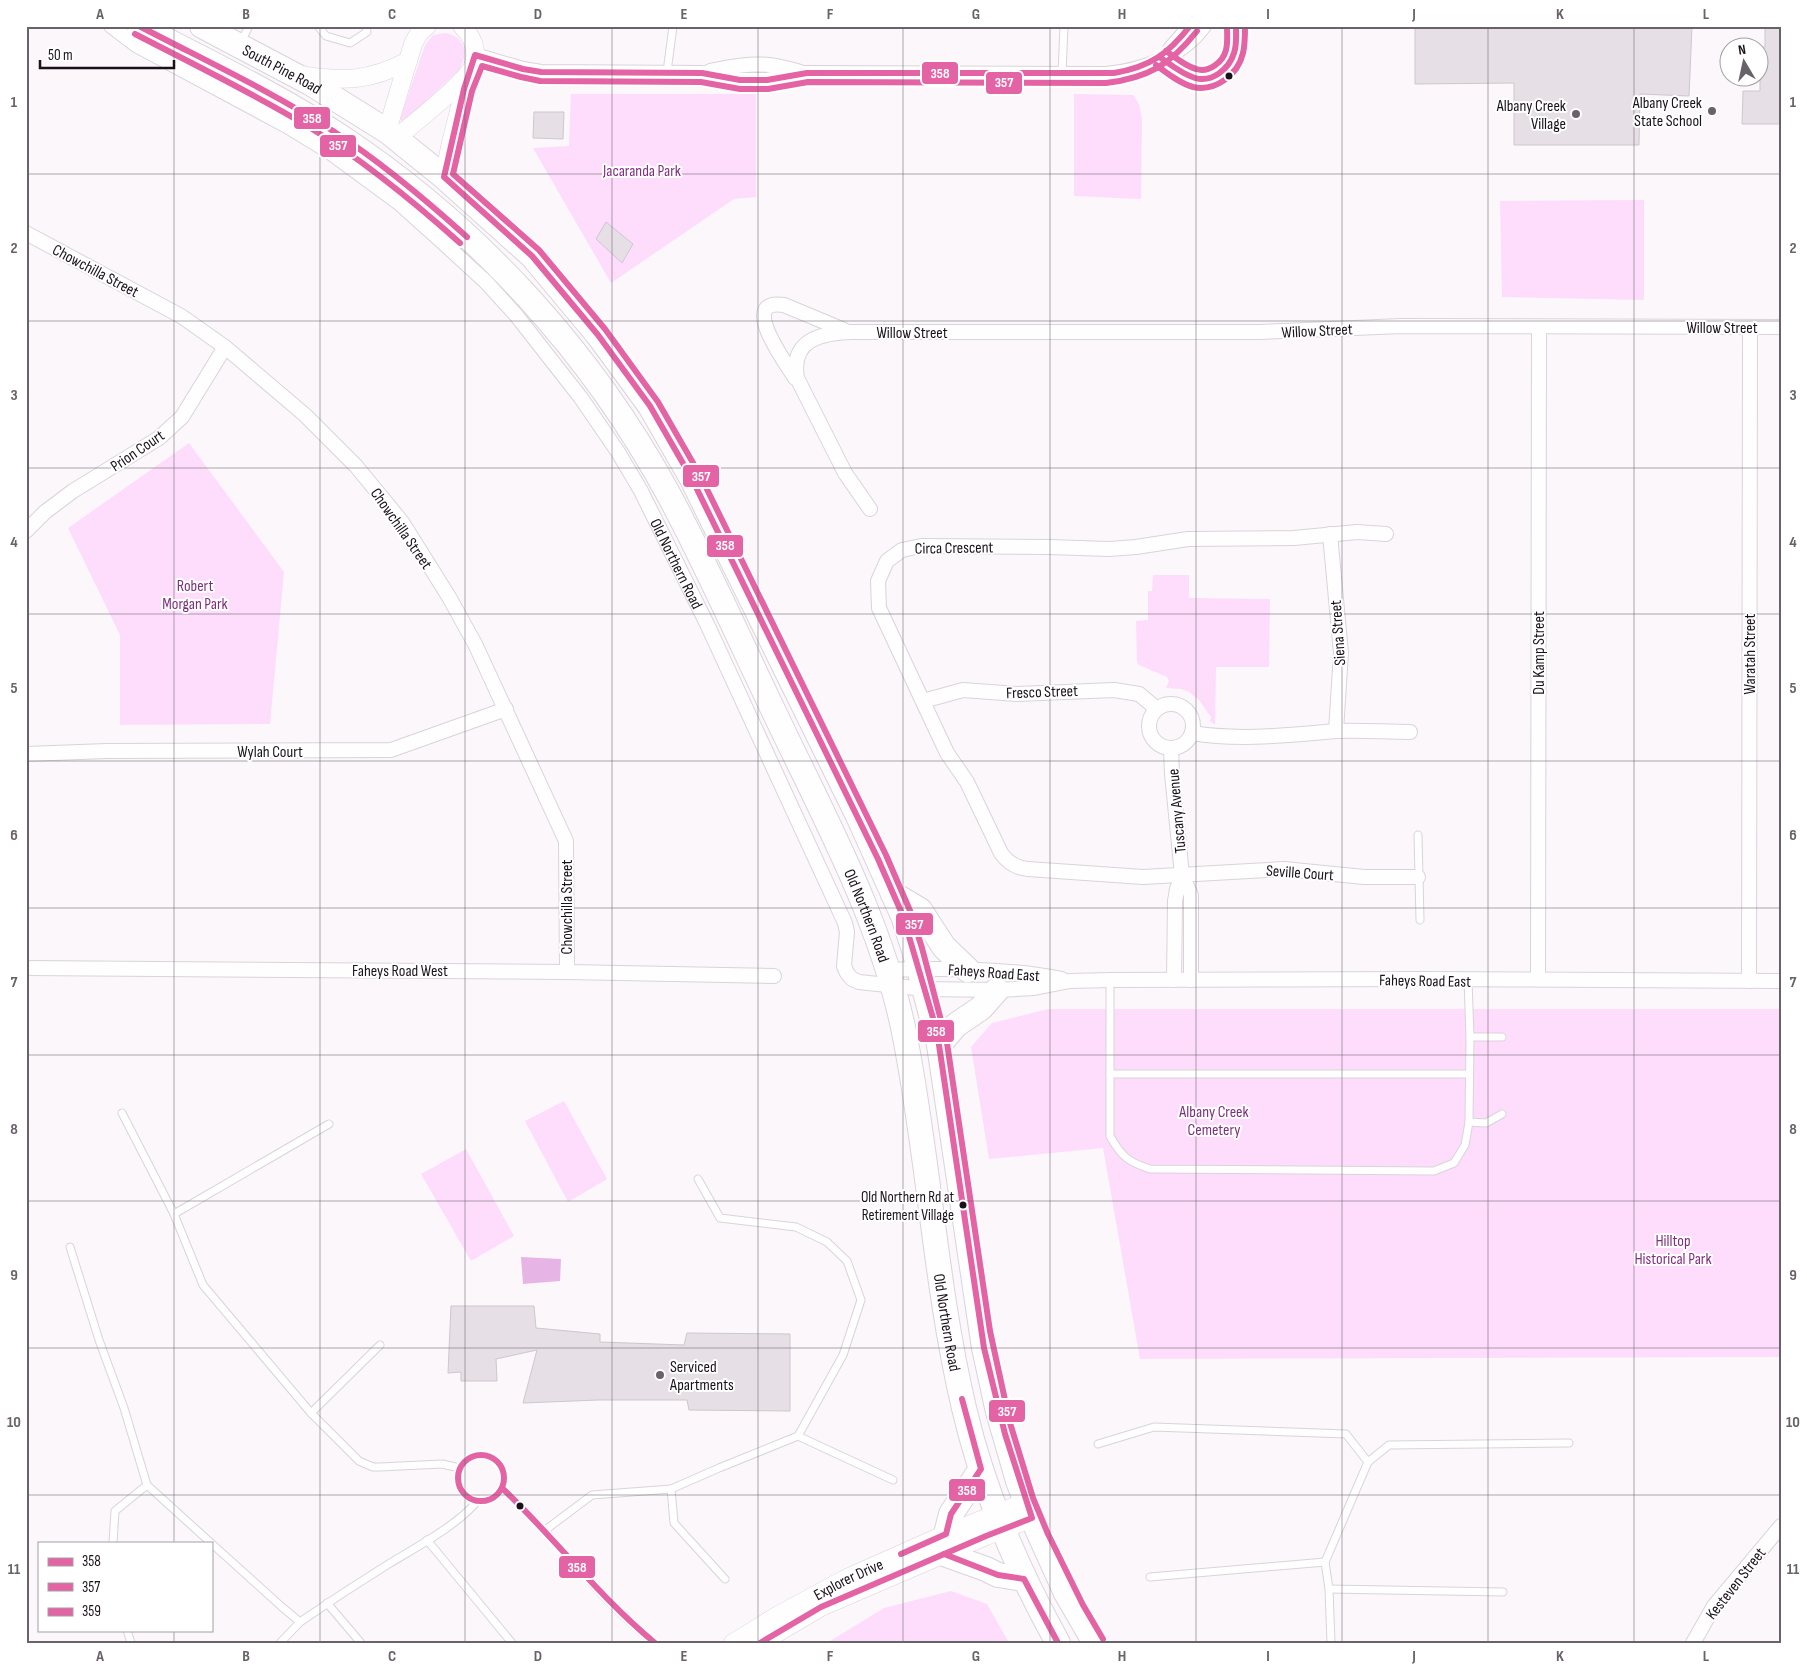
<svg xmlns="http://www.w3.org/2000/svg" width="1807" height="1669" viewBox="0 0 1807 1669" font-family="'Sofia Sans Condensed',sans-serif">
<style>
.green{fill:#fdddfb}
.water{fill:#e7b5e5}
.building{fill:#e6dfe6;stroke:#cec7ce}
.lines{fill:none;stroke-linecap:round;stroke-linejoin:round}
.service-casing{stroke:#dad4da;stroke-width:9}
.minor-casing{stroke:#dad4da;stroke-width:16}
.tertiary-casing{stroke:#dad4da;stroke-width:19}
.trunk-casing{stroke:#dad4da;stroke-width:26}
.service{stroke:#fefefe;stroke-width:7}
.minor{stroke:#fefefe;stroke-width:14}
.tertiary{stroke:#fefefe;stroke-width:18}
.trunk{stroke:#fefefe;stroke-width:24}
.bus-1-casing{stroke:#fff;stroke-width:10}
.bus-2-casing{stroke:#fff;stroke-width:10}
.bus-3-casing{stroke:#fff;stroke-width:10}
.bus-1{stroke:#e463a4;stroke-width:6}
.bus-2{stroke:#e463a4;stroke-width:6}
.bus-3{stroke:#e463a4;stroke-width:6}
.grid{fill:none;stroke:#696269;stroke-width:1;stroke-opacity:0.55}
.bus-dot{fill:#1a111a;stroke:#fff;stroke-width:2}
.poi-dot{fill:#696269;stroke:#fff;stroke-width:2}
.labels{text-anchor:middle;stroke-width:4;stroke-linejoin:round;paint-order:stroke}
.bus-label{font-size:15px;fill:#1a111a;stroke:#fff;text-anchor:end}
.street-label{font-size:16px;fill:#1a111a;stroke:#fff}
.poi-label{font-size:16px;fill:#1a111a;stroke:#fff;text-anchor:end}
.park-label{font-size:16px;fill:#7f2f7f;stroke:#fff}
.line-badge{stroke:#fff;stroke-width:2}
.badge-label{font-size:14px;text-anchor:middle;font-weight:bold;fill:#fff}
.neatline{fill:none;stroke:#696269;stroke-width:2}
.grid-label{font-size:16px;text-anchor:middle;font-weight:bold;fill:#696269}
</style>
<rect width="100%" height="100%" fill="#fbf7fb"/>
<g class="green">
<path d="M446,33C467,38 469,55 458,71L403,122L400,119L425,45L433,35Z"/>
<path d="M571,94H756V197L734,199L611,283L533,148L569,146Z"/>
<path d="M1074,94L1133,95L1139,104L1142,119L1141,199L1074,196Z"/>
<path d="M1644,200V300L1502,297L1500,201Z"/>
<path d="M189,443L284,572L270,724L120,725V635L68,528Z"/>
<path d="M1153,575H1189V598L1270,599L1269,667H1216L1215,725L1210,721L1211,717L1199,700L1189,692L1181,689L1166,688L1169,681L1167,677L1139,665L1137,662L1136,621L1148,620V591H1152Z"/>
<path d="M1048,1009H1781V1357L1140,1359L1103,1148L989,1159L971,1047L992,1023Z"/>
<path d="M564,1101L607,1179L568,1202L525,1121Z"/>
<path d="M466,1149L514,1236L471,1261L421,1174Z"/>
<path d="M951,1591L987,1604L1009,1643H827L884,1608Z"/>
</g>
<path class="water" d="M521,1257L561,1259L560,1281L523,1284Z"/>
<g class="building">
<path d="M1415,26H1692L1689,96L1640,94L1639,145H1514V83L1415,84Z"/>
<path d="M1765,26H1781V124H1742L1743,91H1760V47H1765Z"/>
<path d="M534,112H564L563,139L533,138Z"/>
<path d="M606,222L633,244L622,263L596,239Z"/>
<path d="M451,1306H534L536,1328L600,1334V1342L684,1345L687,1333L790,1334V1411L689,1410L687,1400H598L523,1403L537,1350L496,1359L497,1381H461V1372L448,1373Z"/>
</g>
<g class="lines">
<g class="service-casing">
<g id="service">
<path d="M318,26L326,36L350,43L367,32L366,26"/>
<path d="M241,42L249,26"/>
<path d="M1161,59C1172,65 1183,74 1195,78C1212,83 1230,69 1234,53C1237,45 1236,35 1236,26"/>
<path d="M667,72L673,26"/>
<path d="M1062,73L1064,26"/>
<path d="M1418,835L1420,920"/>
<path d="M1110,980V1136C1121,1156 1128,1162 1150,1169L1434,1171L1454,1163L1465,1145L1469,1122L1470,1037L1468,980"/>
<path d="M1470,1037H1502"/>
<path d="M1110,1074H1469"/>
<path d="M122,1113L174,1214L203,1285L311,1413L359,1461L373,1467H380L442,1464L460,1468"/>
<path d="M1469,1122L1486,1123L1502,1114"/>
<path d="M174,1214L329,1124"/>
<path d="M70,1247L99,1340L124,1408L147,1485L211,1543"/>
<path d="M311,1413L380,1345"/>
<path d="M798,1436L893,1480"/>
<path d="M1098,1444L1154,1427L1346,1434L1368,1462L1389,1445L1569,1443"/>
<circle cx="481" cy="1478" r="23"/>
<path d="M502,1488C556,1536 597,1599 655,1643"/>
<path d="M671,1489L674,1523L725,1579"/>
<path d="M544,1531L592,1495L671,1489L719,1468L798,1436L843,1355L861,1300L847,1261L827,1242L796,1227L720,1218L698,1179"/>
<path d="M427,1540L512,1643"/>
<path d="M113,1543L115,1511L147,1485"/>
<path d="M211,1543L282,1607L300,1622C329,1602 358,1583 387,1565C413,1549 460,1524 478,1500"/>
<path d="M1150,1577L1325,1562"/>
<path d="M1329,1589L1503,1592"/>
<path d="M327,1603L361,1643"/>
<path d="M127,1630L131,1643"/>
<path d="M280,1643L300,1622"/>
<path d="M1331,1643L1329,1589L1325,1562L1368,1462"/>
</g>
</g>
<g class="minor-casing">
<g id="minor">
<path id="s1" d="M111,26L136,45L287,126L331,153L399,203L438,238L486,282L516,315L581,398L618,452L641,491L707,624L845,923L847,932L844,966L847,973L852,979L859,982L925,989L997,990L1034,988L1070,981L1110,980L1422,979L1781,981"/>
<path d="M1170,49L1190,26"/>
<path d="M475,55L523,69L541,72L702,73L740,80H767L807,73L1106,74C1141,71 1183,56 1204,26"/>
<path d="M710,71C730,67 749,63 769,65C779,66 790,69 800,72"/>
<path d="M26,233L181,316L225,347L305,415L356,466L402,522L449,597L475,644L566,841L567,972"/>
<path d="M795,378C786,363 737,298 784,305L844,330"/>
<path d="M870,509L845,473L797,378C790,339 822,333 852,332H1260L1402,326L1781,327"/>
<path d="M26,531L45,512L73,491L159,438L182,417L225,347"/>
<path d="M1330,534L1341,653L1336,731"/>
<path d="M1386,534L1357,532L1294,538L1188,539L1136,547L1109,549L1049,547L921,546L902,550L887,561L878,581L879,608L947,753L967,782L1001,853C1008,863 1016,868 1028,869L1143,877L1284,869L1364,877H1418"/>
<path d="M923,701L963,690L1017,694L1114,690L1139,694L1157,709"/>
<circle cx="1171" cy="726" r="22"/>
<path d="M1192,733C1240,741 1289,735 1337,731C1362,730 1386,732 1410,732"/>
<path d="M1171,748L1172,774L1182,875L1191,895V980"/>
<path d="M26,754L107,751L391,750L506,709"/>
<path d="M26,968L567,972L774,976"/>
<path d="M887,970C945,968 1005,968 1062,979"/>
<path d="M1538,979L1539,327"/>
<path d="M1174,980L1175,901L1177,889L1182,875"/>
<path d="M1749,981L1750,327"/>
<path d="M1693,1643L1714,1606L1781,1526"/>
</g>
</g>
<g class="tertiary-casing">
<g id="tertiary">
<path d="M302,75C343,82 370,81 408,61"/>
<path d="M387,131L413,44L419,33L427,26"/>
<path d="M396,138C412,125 468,81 474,64C478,50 472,36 462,26"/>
<path d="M444,177L450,147L468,75"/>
<path id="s2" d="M733,1643L775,1617L845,1579L946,1534L1026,1502"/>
<path d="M760,1643L821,1607L986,1536L1032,1518"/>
</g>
</g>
<g class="trunk-casing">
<g id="trunk">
<path id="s3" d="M139,26C208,62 280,96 344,139C479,229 593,354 670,497C708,568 741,643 776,716C825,819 881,920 904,1032C929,1157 935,1285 964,1408C983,1490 1017,1569 1058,1643"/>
<path id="s4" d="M202,26L310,83L387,131L444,177L532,256L598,335L650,406L692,479L858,816L903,916L914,950L939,1045L984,1348L998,1412L1018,1481L1032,1518L1066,1593L1095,1643"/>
<path d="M893,894L920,910L944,947L968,970"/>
<path d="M939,1045L956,1025L981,1008L997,990"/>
<path d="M946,1534L951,1514L981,1469"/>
<path d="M944,1554L986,1569L998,1575L1024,1579"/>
</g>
</g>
<use href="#service" class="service"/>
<use href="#minor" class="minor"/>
<use href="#tertiary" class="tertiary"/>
<use href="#trunk" class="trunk"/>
<g class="bus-1-casing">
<g id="bus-1">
<path d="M139,26C204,60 271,91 333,131C381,162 425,199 467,237"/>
<path d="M1161,58C1171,65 1182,74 1195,78C1212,83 1229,69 1234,53C1237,45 1236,35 1236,26"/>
<circle cx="481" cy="1478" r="23"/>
<path d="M502,1488C555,1538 598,1596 655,1643"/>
<path d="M901,1554L946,1534L951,1514L981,1469L962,1399"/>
<path d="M944,1554L998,1575L1024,1579L1058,1643"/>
<path d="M760,1643L821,1607L986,1536L1032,1518L1005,1434L984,1348L939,1045L933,1018L903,916L878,859L692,479L650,406L598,335L532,256L444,177L464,89L475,55L523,69L541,72L702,73L740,80H767L807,73H1114C1150,67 1168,54 1190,26"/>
</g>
</g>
<g class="bus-2-casing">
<g id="bus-2">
<path d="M135,34C193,64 253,93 309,127C363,160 413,201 460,243"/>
<path d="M1156,65C1167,73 1179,83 1193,87C1215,92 1238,75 1243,53C1245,45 1245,35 1245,26"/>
<path d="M1103,1639L1083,1605L1048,1534L1033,1498L1010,1423L990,1331L947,1043L922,948L911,913L886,855L700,475L658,402L605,329L539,250L453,174L472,91L482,66L521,77L540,81L701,82L740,89H768L808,82L1106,83C1148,78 1170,65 1197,31"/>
</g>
</g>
<g class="bus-3-casing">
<path id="bus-3" d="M1166,51C1175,57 1185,66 1196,69C1209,73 1223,62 1226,50C1228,42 1227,34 1227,26"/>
</g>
<use href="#bus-1" class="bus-1"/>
<use href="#bus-2" class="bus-2"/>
<use href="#bus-3" class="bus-3"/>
</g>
<path class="grid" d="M174,26V1543M320,26V1643M465,26V1643M612,26V1643M758,26V1643M903,26V1643M1050,26V1643M1196,26V1643M1342,26V1643M1488,26V1643M1634,26V1643M26,174H1781M26,321H1781M26,468H1781M26,614H1781M26,761H1781M26,908H1781M26,1055H1781M26,1201H1781M26,1348H1781M26,1495H1781M174,1630V1643"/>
<g class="bus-dot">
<circle cx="1229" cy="76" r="4.5"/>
<circle cx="963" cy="1205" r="4.5"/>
<circle cx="520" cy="1506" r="4.5"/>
</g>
<g class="poi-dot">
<circle cx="1712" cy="111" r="5"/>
<circle cx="1576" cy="114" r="5"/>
<circle cx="660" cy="1375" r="5"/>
</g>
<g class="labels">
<g class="bus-label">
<text x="954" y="1202">Old Northern Rd at<tspan x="954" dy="18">Retirement Village</tspan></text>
</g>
<g class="street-label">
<text dy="6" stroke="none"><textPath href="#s4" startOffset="91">South Pine Road</textPath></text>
<text transform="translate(96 270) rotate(28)" y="6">Chowchilla Street</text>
<text x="1722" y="333">Willow Street</text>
<text transform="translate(1317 330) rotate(-3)" y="6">Willow Street</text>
<text x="912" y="338">Willow Street</text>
<text transform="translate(137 450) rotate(-34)" y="6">Prion Court</text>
<text transform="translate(402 528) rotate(55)" y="6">Chowchilla Street</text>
<text transform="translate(954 547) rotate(-1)" y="6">Circa Crescent</text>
<text dy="6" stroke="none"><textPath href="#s1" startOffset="798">Old Northern Road</textPath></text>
<text transform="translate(1337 633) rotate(-94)" y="6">Siena Street</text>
<text transform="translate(1538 653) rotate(-90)" y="6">Du Kamp Street</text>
<text transform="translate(1749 654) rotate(-90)" y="6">Waratah Street</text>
<text transform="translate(1042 691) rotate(-2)" y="6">Fresco Street</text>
<text x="270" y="757">Wylah Court</text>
<text transform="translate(1176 811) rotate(-95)" y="6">Tuscany Avenue</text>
<text transform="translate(1300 872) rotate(4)" y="6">Seville Court</text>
<text transform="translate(566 907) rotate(-90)" y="6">Chowchilla Street</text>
<text dy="6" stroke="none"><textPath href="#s3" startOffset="1186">Old Northern Road</textPath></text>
<text x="400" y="976">Faheys Road West</text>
<text transform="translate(994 972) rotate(4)" y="6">Faheys Road East</text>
<text transform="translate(1425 980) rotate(1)" y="6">Faheys Road East</text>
<text dy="6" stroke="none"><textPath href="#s3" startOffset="1602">Old Northern Road</textPath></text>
<text dy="6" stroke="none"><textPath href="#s2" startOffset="132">Explorer Drive</textPath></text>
<text transform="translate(1735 1583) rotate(-52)" y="6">Kesteven Street</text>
</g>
<g class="poi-label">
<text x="1702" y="108">Albany Creek<tspan x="1702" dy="18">State School</tspan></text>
<text x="1566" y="111">Albany Creek<tspan x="1566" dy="18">Village</tspan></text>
<text x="670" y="1372" text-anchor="start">Serviced<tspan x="670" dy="18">Apartments</tspan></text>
</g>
<g class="park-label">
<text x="642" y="176">Jacaranda Park</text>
<text x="195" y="591">Robert<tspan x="195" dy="18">Morgan Park</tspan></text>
<text x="1214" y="1117">Albany Creek<tspan x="1214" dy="18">Cemetery</tspan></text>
<text x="1673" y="1246">Hilltop<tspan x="1673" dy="18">Historical Park</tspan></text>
</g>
</g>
<g class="line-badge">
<rect x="921" y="61" width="38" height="24" rx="5" fill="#e463a4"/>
<rect x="985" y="71" width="38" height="24" rx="5" fill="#e463a4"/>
<rect x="293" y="106" width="38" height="24" rx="5" fill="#e463a4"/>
<rect x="319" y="134" width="38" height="24" rx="5" fill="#e463a4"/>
<rect x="682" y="464" width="38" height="24" rx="5" fill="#e463a4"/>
<rect x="706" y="534" width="38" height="24" rx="5" fill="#e463a4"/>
<rect x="895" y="912" width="39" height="24" rx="5" fill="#e463a4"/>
<rect x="917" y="1019" width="38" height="24" rx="5" fill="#e463a4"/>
<rect x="988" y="1399" width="38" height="24" rx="5" fill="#e463a4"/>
<rect x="948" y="1478" width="38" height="24" rx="5" fill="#e463a4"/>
<rect x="558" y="1555" width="38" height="24" rx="5" fill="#e463a4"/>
</g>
<g class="badge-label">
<text x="940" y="78">358</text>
<text x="1004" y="87">357</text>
<text x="312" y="123">358</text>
<text x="338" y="150">357</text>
<text x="701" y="481">357</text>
<text x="725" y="550">358</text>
<text x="914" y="929">357</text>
<text x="936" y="1036">358</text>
<text x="1007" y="1416">357</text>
<text x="967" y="1495">358</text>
<text x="577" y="1572">358</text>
</g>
<rect width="1807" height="1669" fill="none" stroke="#ffffff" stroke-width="55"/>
<rect x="38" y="1542" width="175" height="90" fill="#ffffff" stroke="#a3a0a3"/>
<rect x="48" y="1558" width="25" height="8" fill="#e463a4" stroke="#a3a0a3"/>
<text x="82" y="1566" font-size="15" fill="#1a111a">358</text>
<rect x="48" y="1583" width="25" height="8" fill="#e463a4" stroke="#a3a0a3"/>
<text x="82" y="1592" font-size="15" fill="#1a111a">357</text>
<rect x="48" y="1608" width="25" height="8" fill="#e463a4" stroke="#a3a0a3"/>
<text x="82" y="1616" font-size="15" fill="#1a111a">359</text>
<g transform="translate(1744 62) rotate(351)"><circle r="24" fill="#ffffff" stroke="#a3a0a3"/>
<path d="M0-4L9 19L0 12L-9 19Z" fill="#696269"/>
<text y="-8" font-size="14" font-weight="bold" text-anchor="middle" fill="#1a111a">N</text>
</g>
<path d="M40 60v8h134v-8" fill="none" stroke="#1a111a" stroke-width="2.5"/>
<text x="48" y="60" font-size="15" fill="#1a111a" stroke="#ffffff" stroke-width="4" paint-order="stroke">50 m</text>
<rect x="28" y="28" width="1752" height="1614" class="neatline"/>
<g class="grid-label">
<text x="100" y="19">A</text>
<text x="246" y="19">B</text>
<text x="392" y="19">C</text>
<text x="538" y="19">D</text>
<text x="684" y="19">E</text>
<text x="830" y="19">F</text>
<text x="976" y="19">G</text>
<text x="1122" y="19">H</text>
<text x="1268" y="19">I</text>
<text x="1414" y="19">J</text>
<text x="1560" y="19">K</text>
<text x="1706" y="19">L</text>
<text x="14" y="107">1</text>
<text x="1793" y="107">1</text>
<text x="14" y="253">2</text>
<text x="1793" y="253">2</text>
<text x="14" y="400">3</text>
<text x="1793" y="400">3</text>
<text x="14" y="547">4</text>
<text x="1793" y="547">4</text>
<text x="14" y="693">5</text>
<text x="1793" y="693">5</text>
<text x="14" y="840">6</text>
<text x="1793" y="840">6</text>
<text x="14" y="987">7</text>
<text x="1793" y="987">7</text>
<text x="14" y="1134">8</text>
<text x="1793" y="1134">8</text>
<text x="14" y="1280">9</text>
<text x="1793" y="1280">9</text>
<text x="14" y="1427">10</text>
<text x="1793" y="1427">10</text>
<text x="14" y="1574">11</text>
<text x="1793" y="1574">11</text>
<text x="100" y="1661">A</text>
<text x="246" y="1661">B</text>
<text x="392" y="1661">C</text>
<text x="538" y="1661">D</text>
<text x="684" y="1661">E</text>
<text x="830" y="1661">F</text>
<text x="976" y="1661">G</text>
<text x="1122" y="1661">H</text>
<text x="1268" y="1661">I</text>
<text x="1414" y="1661">J</text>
<text x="1560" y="1661">K</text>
<text x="1706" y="1661">L</text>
</g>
</svg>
